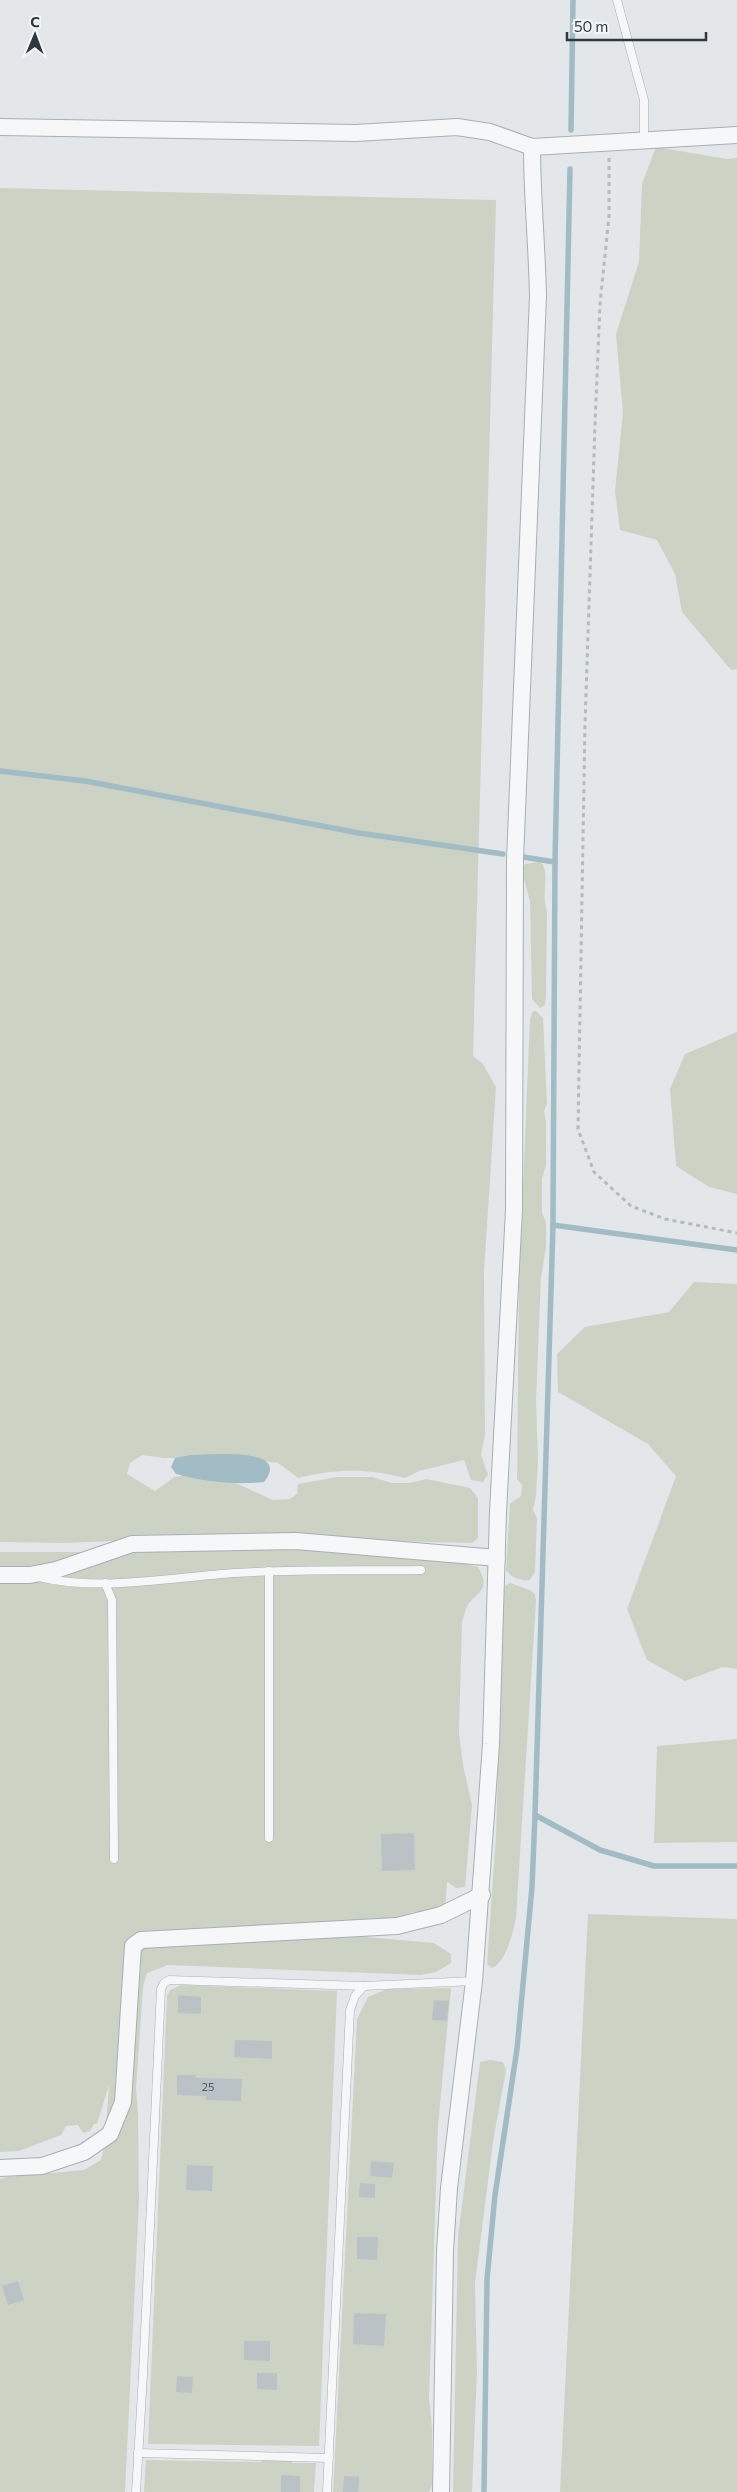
<svg xmlns="http://www.w3.org/2000/svg" width="737" height="2492" viewBox="0 0 737 2492" font-family="Commissioner,sans-serif">
<style>
.green{fill:#ccd3c5}
.water{fill:#a2bcc6}
.lines{fill:none;stroke-linecap:round;stroke-linejoin:round}
.stream{stroke:#a2bcc6;stroke-width:5.5}
.building{fill:#bbc2c6}
.service-casing{stroke:#a8afb4;stroke-width:9}
.minor-casing{stroke:#a8afb4;stroke-width:18}
.path{stroke:#b5babd;stroke-width:3;stroke-dasharray:4 4;stroke-linecap:butt}
.service{stroke:#f5f7f8;stroke-width:8}
.minor{stroke:#f5f7f8;stroke-width:16}
.labels{text-anchor:middle;stroke-width:4.5;stroke-linejoin:round;paint-order:stroke}
.number-label{font-size:11px;fill:#505b62}
</style>
<rect width="100%" height="100%" fill="#e3e7ea"/>
<g class="green">
<path d="M656,147L727,159L737,158V669L731,670L682,612L675,574L657,540L620,530L615,491L623,413L616,334L639,262L642,184Z"/>
<path d="M0,188L496,200L473,1056L483,1064L496,1087L484,1271L485,1435L481,1455L488,1474L483,1482L471,1480L464,1460L419,1471L405,1478C364,1468 338,1469 298,1478L278,1463L238,1457L164,1458L142,1455L130,1463L127,1474L155,1491L174,1477L187,1475L229,1480L273,1500L290,1499L297,1494L298,1484L337,1477H372L392,1483H410L426,1479L470,1488L478,1498V1538L472,1543L213,1537L64,1543L0,1542Z"/>
<path d="M539,862L543,864C549,880 541,895 547,911L546,996L545,1005L540,1008L532,999L530,901L522,872L525,864Z"/>
<path d="M533,1011H536L543,1018L547,1104L544,1111L546,1122V1165L542,1179V1213L546,1222V1247L541,1278L536,1400L538,1461L536,1496L533,1510L537,1518L535,1572L530,1580C521,1581 511,1578 506,1570L510,1504L521,1496L522,1485L517,1479L519,1282L530,1019Z"/>
<path d="M737,1032V1194L709,1187L676,1166L670,1089L685,1054Z"/>
<path d="M694,1282L737,1284V1669L723,1667L685,1681L647,1660L627,1609L676,1476L648,1444L558,1392L557,1354L585,1327L669,1312Z"/>
<path d="M284,1547L466,1551L465,1564L478,1567C492,1591 477,1591 467,1606C465,1610 464,1617 462,1622L459,1733L463,1765L472,1805L465,1887L456,1888L447,1882L445,1912H413L393,1919L300,1931L434,1943L451,1954V1963L436,1972L420,1975L168,1965L147,1973L143,1987L136,2088L138,2112L139,2201L125,2492H0V2179L7,2177L84,2170L101,2160L105,2143L109,2085L97,2124H94L90,2131L83,2133L78,2125L66,2126L61,2135L19,2151L0,2152V1552H121L144,1549C153,1555 264,1548 284,1547Z"/>
<path d="M510,1583L530,1590L535,1594L536,1601L516,1918C513,1932 506,1963 492,1968L487,1964L496,1836L503,1596L505,1586Z"/>
<path d="M737,1739V1842L654,1843L657,1746Z"/>
<path d="M588,1914L737,1919V2492H560Z"/>
<path d="M181,1985L337,1991L319,2446L148,2444L167,1996L170,1990Z"/>
<path d="M451,1988L438,2126L429,2399L432,2428V2485L429,2492H333L357,2019L368,1997L387,1989Z"/>
<path d="M490,2060L503,2062L506,2070L493,2142L475,2283L477,2371L472,2492H453L458,2237L480,2062Z"/>
<path d="M286,2453L292,2458V2463H316L314,2492H144L146,2460L261,2462L270,2454Z"/>
</g>
<path class="water" d="M191,1455C209,1455 293,1446 264,1482C235,1485 204,1482 176,1474L171,1467L175,1458Z"/>
<g class="lines">
<g class="stream">
<path d="M571,130L573,0"/>
<path d="M0,771L85,781L359,833L503,854"/>
<path d="M523,857L555,862"/>
<path d="M553,1225L737,1250"/>
<path d="M535,1815L600,1850L654,1866H737"/>
<path d="M484,2492L487,2279L495,2195L517,2049L532,1887L535,1815L553,1225L555,862L570,169"/>
</g>
</g>
<g class="building">
<path d="M414,1833L415,1870L382,1871L381,1834Z"/>
<path d="M178,1995L201,1997V2014L178,2013Z"/>
<path d="M434,2000L449,2001L447,2021L432,2020Z"/>
<path d="M235,2040L272,2041V2059L234,2057Z"/>
<path d="M177,2075H196V2078L242,2079L241,2101L206,2100V2096L177,2095Z"/>
<path d="M371,2161L394,2163L392,2178L370,2176Z"/>
<path d="M187,2165L213,2166L212,2191L186,2190Z"/>
<path d="M360,2183L375,2184V2198L359,2197Z"/>
<path d="M357,2237H378L377,2260L357,2259Z"/>
<path d="M18,2281L24,2300L8,2305L2,2286Z"/>
<path d="M354,2313L386,2314L384,2346L353,2344Z"/>
<path d="M244,2341H270V2361L244,2360Z"/>
<path d="M257,2373H277V2390L257,2389Z"/>
<path d="M177,2376L193,2377L192,2393L176,2392Z"/>
<path d="M281,2475L300,2476V2492H281Z"/>
<path d="M344,2476L359,2477L358,2492H343Z"/>
</g>
<g class="lines">
<g class="service-casing">
<g id="service">
<path d="M617,0L644,100V141"/>
<path d="M39,1577C100,1592 173,1577 235,1573C297,1569 359,1571 421,1570"/>
<path d="M105,1583L112,1600L114,1859"/>
<path d="M269,1838V1571"/>
<path d="M138,2453L329,2458"/>
<path d="M136,2492L143,2375L161,1989L164,1983L169,1980L364,1986L474,1981"/>
<path d="M327,2492L350,2010L355,1996L364,1986"/>
</g>
</g>
<g class="minor-casing">
<g id="minor">
<path d="M0,127L356,133L457,127L490,132L532,147L737,135"/>
<path d="M0,1575H30L56,1570L132,1544L296,1541L497,1558"/>
<path d="M0,2168L42,2166L84,2152L110,2134L123,2102L133,1946L141,1940L397,1926L441,1915L482,1895"/>
<path d="M441,2492L445,2251L449,2188L474,1981L491,1744L498,1512L514,1210L515,860L538,296C537,246 532,197 532,147"/>
</g>
</g>
<path class="path" d="M609,158V216L600,304L595,425L585,724L578,1129L594,1172L631,1206L665,1219L737,1233"/>
<use href="#service" class="service"/>
<use href="#minor" class="minor"/>
</g>
<g class="labels">
<g class="number-label">
<text x="208" y="2091">25</text>
</g>
</g>
<g transform="translate(35 35) rotate(1)" stroke="#f3f6f7" stroke-width="4" paint-order="stroke">
<path d="M0-4L9 19L0 12L-9 19Z" fill="#2c3941"/>
<text y="-8" font-size="14" font-weight="bold" text-anchor="middle" fill="#2c3941">С</text>
</g>
<path d="M567 32v8h139v-8" fill="none" stroke="#2c3941" stroke-width="2.5"/>
<text x="574" y="32" font-size="15" fill="#2c3941" stroke="#f3f6f7" stroke-width="4" paint-order="stroke">50 m</text>
</svg>
